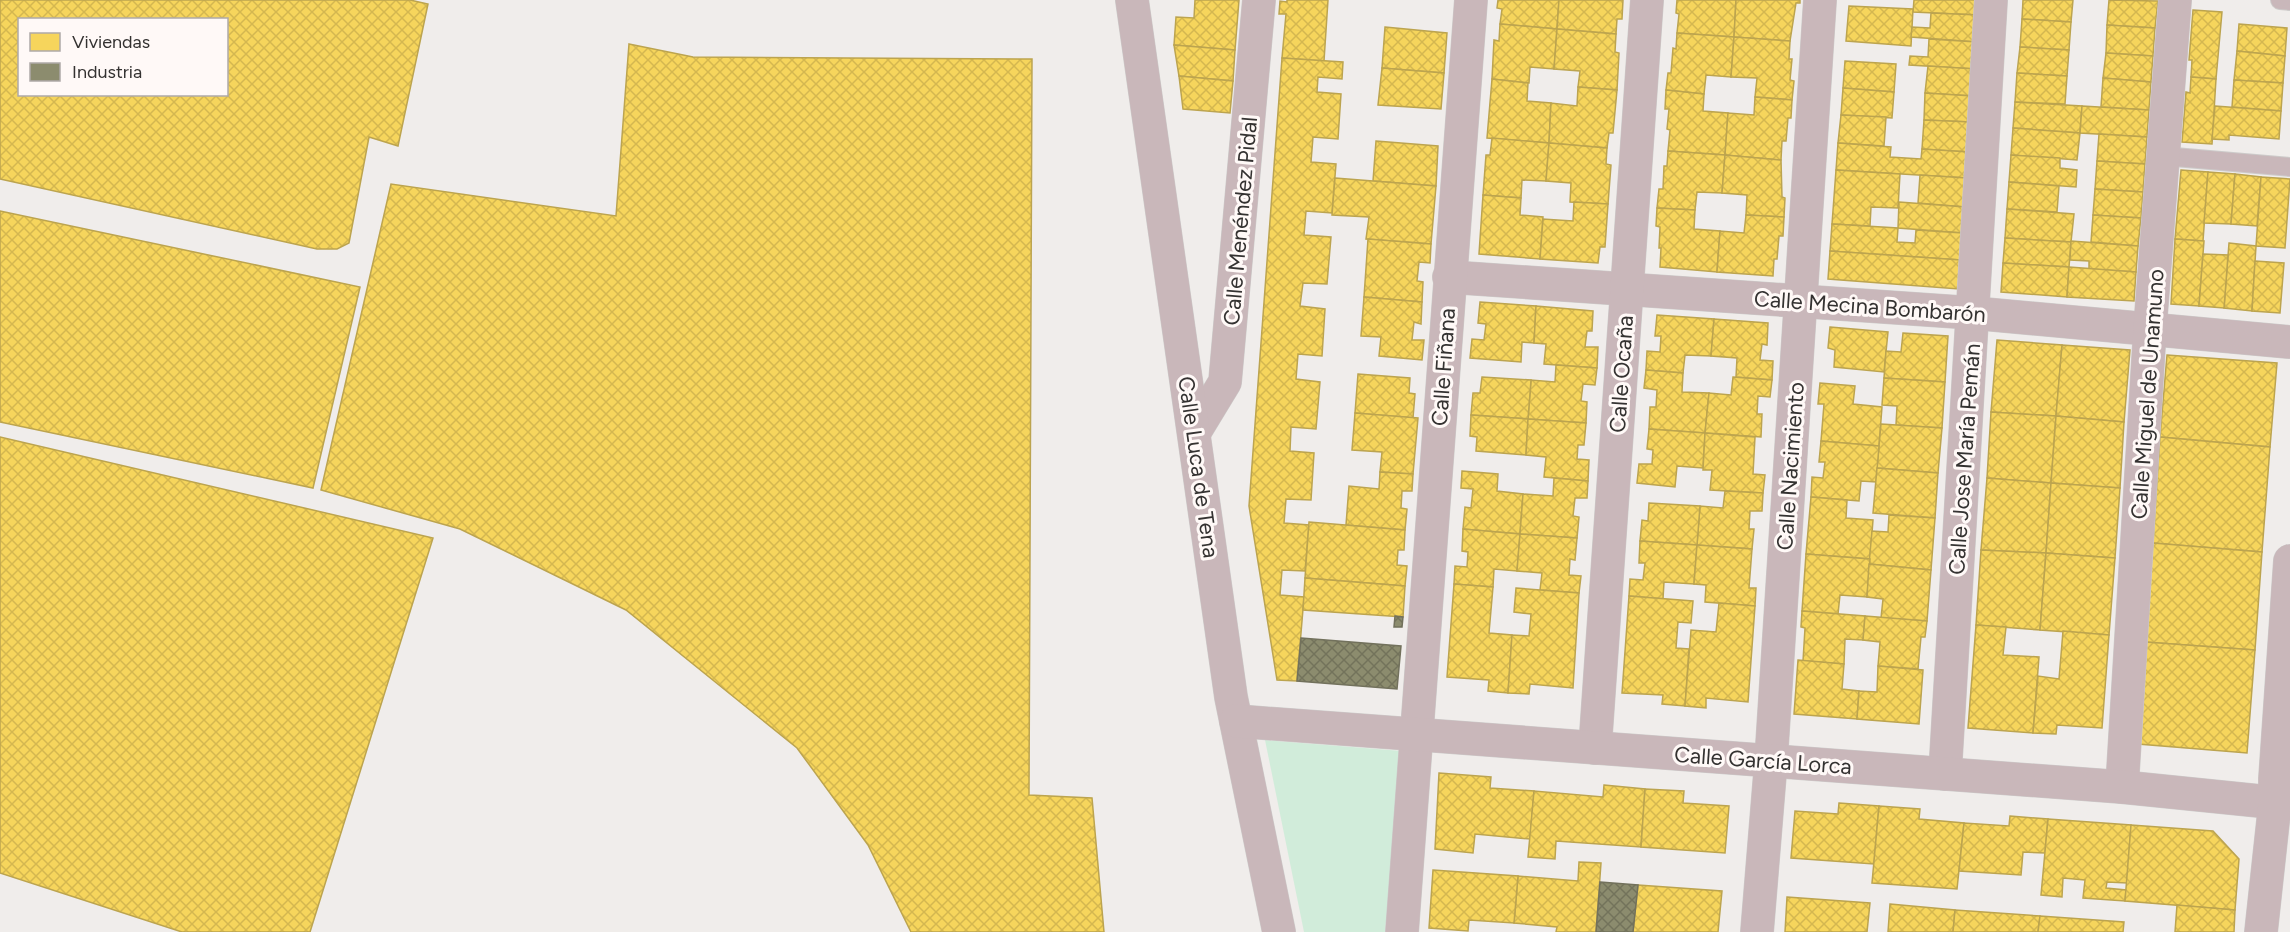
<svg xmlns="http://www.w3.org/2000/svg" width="2290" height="932" viewBox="0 0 2290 932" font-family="Figtree,sans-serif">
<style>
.green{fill:#d1ecda}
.homes{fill:url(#homes-cross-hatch);stroke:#bca44f;stroke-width:1.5;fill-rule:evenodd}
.industry{fill:url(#industry-cross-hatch);stroke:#72715c;stroke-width:1.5}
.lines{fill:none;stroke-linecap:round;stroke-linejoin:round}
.service-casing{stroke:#cdcbca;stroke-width:20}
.minor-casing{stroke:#cdcbca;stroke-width:34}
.tertiary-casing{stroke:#cdcbca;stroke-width:34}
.service{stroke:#c9b7ba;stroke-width:18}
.minor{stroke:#c9b7ba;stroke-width:33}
.tertiary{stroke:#c9b7ba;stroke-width:33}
.labels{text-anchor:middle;stroke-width:6;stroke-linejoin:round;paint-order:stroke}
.street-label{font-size:22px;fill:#343231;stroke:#fff9f7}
</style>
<defs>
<pattern id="homes-cross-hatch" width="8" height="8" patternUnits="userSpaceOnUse" patternTransform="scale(1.5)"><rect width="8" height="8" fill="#f6d55c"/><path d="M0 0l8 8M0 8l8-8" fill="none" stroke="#d4b750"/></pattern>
<pattern id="industry-cross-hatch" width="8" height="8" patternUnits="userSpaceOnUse" patternTransform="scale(1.5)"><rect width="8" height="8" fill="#8c8c6e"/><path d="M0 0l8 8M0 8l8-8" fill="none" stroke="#73735b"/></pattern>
</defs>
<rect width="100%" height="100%" fill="#f0edeb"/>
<path class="green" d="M1265,740L1402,751L1385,932H1304Z"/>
<g class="homes">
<path d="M0,0H410L428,4L398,146L369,137L349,243L337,249H317L0,179ZM20,20H226V94H20Z"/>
<path d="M1195,0H1239L1235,50L1174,45L1176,17L1194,18Z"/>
<path d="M1287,0H1328L1324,61L1282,58L1286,14H1279L1280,1L1287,2Z"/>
<path d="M1498,0H1559L1557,29L1500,24L1502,9L1497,8Z"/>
<path d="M1559,0H1623L1622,19H1617L1616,34L1557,29Z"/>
<path d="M1677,0H1736L1734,37L1677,33L1679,14L1676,13Z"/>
<path d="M1736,0H1800V3H1796L1790,41L1734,37Z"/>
<path d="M1914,0H1981L1979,15L1913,12Z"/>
<path d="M2023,0H2073L2071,22L2022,19Z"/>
<path d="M2109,0L2158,1L2155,28L2107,25Z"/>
<path d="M1849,6L1913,9L1911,46L1846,41Z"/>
<path d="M2193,10L2222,12L2216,79L2191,77L2192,60H2189Z"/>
<path d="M1931,13L1979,15L1977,42L1911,37L1912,27L1930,28Z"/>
<path d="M2022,19L2071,22L2069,50L2020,47Z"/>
<path d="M1500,24L1557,29L1554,69L1530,67L1529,83L1492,79L1494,40L1499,41Z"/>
<path d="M2239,24L2287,28L2285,56L2237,51Z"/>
<path d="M2107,25L2155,28L2153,56L2106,53Z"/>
<path d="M1385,27L1447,33L1444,73L1382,68Z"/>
<path d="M1557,29L1616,34L1615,52L1619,53L1617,90L1578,87L1580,71L1554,69Z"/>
<path d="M1677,33L1734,37L1731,77L1706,75L1704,94L1666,90L1668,73H1671L1673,48L1676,49Z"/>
<path d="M1734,37L1790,41L1789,59H1792L1790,80L1794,81L1792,100L1755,97L1757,78L1731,77Z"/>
<path d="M1929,39L1977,42L1976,69L1909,65L1910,56L1928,57Z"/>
<path d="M629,44L693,57L1032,59L1029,795L1092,798L1104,932H911L868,845L797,748L626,610L460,529L321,490L391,184L616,216Z"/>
<path d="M1174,45L1235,50L1233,81L1179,76Z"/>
<path d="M2020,47L2069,50L2067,76L2017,73Z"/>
<path d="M2237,51L2285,56L2283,83L2234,80Z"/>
<path d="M2106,53L2153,56L2151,82L2103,78Z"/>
<path d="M1282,58L1343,62L1342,79L1318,77L1317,92L1341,94L1338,139L1313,137L1311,162L1336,164L1332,213L1306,211L1304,235L1331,237L1327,284L1303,283L1300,306L1325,309L1322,356L1298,354L1296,379L1320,382L1316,429L1291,427L1290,451L1314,453L1311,500L1286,499L1284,523L1309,525L1305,571L1282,570L1280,595L1304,597L1297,681L1277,680L1249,506Z"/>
<path d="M1845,61L1896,64L1894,92L1843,88Z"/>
<path d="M1928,66L1976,69L1973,96L1925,93Z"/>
<path d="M1382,68L1444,73L1441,109L1378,105Z"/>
<path d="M2017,73L2067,76L2065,104L2015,102Z"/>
<path d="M1179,76L1233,81L1230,113L1183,109Z"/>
<path d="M2191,77L2216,79L2212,144L2182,142L2186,92L2190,93Z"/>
<path d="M2103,78L2151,82L2149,110L2101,107Z"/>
<path d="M1492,79L1528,83L1527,101L1551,103L1549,143L1487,138Z"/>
<path d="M2234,80L2283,83L2281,111L2232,107Z"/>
<path d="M1578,87L1617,90L1613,133H1609L1607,148L1549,143L1551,103L1577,106Z"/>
<path d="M1843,88L1894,92L1892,118L1841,115Z"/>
<path d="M1666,90L1704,94L1703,111L1728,113L1725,155L1668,151L1670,130L1667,129L1669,109H1665Z"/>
<path d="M1925,93L1973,96L1971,122L1924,120Z"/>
<path d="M1755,97L1792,100L1791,118H1788L1786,141H1782L1781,160L1725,155L1728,113L1754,115Z"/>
<path d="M2015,102L2082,106L2080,133L2013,128Z"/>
<path d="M2082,106L2149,110L2147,137L2080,133Z"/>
<path d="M2215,106L2281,111L2279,139L2229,135V140L2212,139Z"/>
<path d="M1841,115L1886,117L1884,146L1838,143Z"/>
<path d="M1924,120L1971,122L1969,152L1922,149Z"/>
<path d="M2013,128L2080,133L2077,160L2011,155Z"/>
<path d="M2099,134L2147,137L2145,164L2097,161Z"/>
<path d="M1492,138L1549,143L1546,181L1522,180L1521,198L1483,195L1486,155H1490Z"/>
<path d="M1376,141L1438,146L1436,186L1373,181Z"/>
<path d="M1549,143L1607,148L1606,164L1611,165L1608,204L1570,202L1571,183L1546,181Z"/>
<path d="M1838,143L1891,147L1890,157L1921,159L1922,149L1969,152L1967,178L1836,170Z"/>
<path d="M1668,151L1725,155L1722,193L1697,192L1695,210L1657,208L1659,189H1663L1664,166H1667Z"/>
<path d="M1725,155L1781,160L1782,197L1785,198L1784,217L1746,215L1747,195L1722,193Z"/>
<path d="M2011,155L2060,158V168L2077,170L2076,187L2009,182Z"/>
<path d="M2097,161L2145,164L2143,192L2095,189Z"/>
<path d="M1836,170L1900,174L1898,208L1871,207L1870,226L1832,224Z"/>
<path d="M2181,170L2208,172L2203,241L2175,239Z"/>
<path d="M2208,172L2235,174L2231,224L2204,223Z"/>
<path d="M2235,174L2261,177L2257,226L2231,224Z"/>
<path d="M1920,175L1967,178L1965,207L1918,203Z"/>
<path d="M2261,177L2290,179L2285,248L2256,246Z"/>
<path d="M1335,178L1436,186L1431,244L1366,239L1369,217L1332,215Z"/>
<path d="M2009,182L2059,186L2057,212L2007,209Z"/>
<path d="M2095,189L2143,192L2141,218L2093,215Z"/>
<path d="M1483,195L1521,198L1520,215L1543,217L1540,259L1479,254Z"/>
<path d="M1574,202L1608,204L1605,247H1600L1598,263L1540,259L1543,219L1573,221Z"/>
<path d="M1899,202L1965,207L1963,233L1898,228Z"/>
<path d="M1657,208L1695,210L1694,229L1720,231L1717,272L1660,267L1661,248H1659L1660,227L1656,226Z"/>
<path d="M2007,209L2074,214L2071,242L2005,238Z"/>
<path d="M0,211L360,287L313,488L0,422Z"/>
<path d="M1746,215L1784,217L1783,236H1779L1777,259H1774L1773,276L1717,272L1720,231L1744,233Z"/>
<path d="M2093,215L2141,218L2138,246L2091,242Z"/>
<path d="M1832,224L1898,228L1897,242L1915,243L1916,230L1963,233L1961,260L1830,251Z"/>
<path d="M2005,238L2071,242L2069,267L2003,263Z"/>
<path d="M1368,239L1431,244L1430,263L1419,262L1417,281L1423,282L1422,302L1364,297Z"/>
<path d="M2175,239L2204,241L2199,306L2171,304Z"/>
<path d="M2071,241L2138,246L2136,272L2089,269V261L2070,260Z"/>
<path d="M2229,243L2256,246L2252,311L2224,308Z"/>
<path d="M1830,251L1961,260L1959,289L1828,279Z"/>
<path d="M2203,254L2228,255L2224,308L2199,306Z"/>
<path d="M2255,261L2284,263L2280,313L2252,311Z"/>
<path d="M2003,263L2069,267L2067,297L2001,292Z"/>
<path d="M2069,267L2136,272L2134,301L2067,297Z"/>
<path d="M1364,297L1422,302L1421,324L1414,322L1412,340H1424L1422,360L1379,356L1381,337L1361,336Z"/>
<path d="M1480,302L1536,306L1534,343L1522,342L1521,362L1470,358L1472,339L1484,340L1486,324L1478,323Z"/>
<path d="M1536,306L1593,311L1592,331H1587L1585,347H1598L1597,368L1544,364L1546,344L1534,343Z"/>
<path d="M1657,315L1714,319L1711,356L1685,355L1683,373L1646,370L1647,351L1660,352L1661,336H1655Z"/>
<path d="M1714,319L1768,323L1767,345L1762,344L1760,360L1773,361L1772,380L1736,377L1737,358L1711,356Z"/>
<path d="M1830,327L1888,332L1884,372L1834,367L1835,350L1828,348Z"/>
<path d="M1903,333L1948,336L1945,382L1884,378L1886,351L1901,352Z"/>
<path d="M1997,340L2062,345L2056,416L1991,412Z"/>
<path d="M2062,345L2130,350L2124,422L2056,416Z"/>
<path d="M2167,355L2277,363L2270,447L2160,437Z"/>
<path d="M1556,365L1597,368L1595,385L1583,384L1581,401L1587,402L1586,423L1528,419L1531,380L1555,382Z"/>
<path d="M1646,370L1683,373L1682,392L1709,393L1705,433L1649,429L1650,407H1656L1657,390L1644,388Z"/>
<path d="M1358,374L1410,378L1409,393L1415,394L1413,418L1355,413Z"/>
<path d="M1482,377L1531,380L1528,419L1471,415L1473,393H1480Z"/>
<path d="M1733,377L1772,380L1770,397L1758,396L1757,414H1762L1761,437L1705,433L1709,393L1731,395Z"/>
<path d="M1884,378L1945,382L1942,428L1896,425L1897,406L1882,405Z"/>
<path d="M1820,383L1855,386L1853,404L1882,407L1879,446L1821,441L1824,404H1818Z"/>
<path d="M1991,412L2056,416L2051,483L1987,478Z"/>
<path d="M1355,413L1418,418L1413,474L1380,472L1382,452L1352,450Z"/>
<path d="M1471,415L1528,419L1526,455L1476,451L1477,437L1470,436Z"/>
<path d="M2056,416L2124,422L2120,488L2051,483Z"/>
<path d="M1528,419L1586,423L1584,445H1578L1577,459L1589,460L1588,481L1544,477L1546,457L1526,455Z"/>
<path d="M1881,424L1942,428L1938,473L1877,468Z"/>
<path d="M1649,429L1705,433L1703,468L1677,466L1675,487L1637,483L1639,464H1652L1653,450L1647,449Z"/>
<path d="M1705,433L1755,437L1753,474L1765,475L1763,493L1710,490L1712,470H1703Z"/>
<path d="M0,437L433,538L310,932H182L0,873Z"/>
<path d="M2160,437L2270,447L2262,552L2153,543Z"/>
<path d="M1821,441L1879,446L1876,482L1861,481L1859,501L1811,497L1812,477L1823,478L1825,462H1819Z"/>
<path d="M1877,468L1938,473L1935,518L1873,513Z"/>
<path d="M1462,471L1498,474L1497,491L1523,494L1520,534L1463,529L1465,507L1471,508L1473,489L1461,488Z"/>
<path d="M1380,472L1413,474L1412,491H1402L1401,508L1407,509L1405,530L1346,525L1349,486L1379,489Z"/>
<path d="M1554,478L1588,481L1587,498H1575L1573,516L1579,517L1577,538L1520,534L1523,494L1553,496Z"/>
<path d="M1987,478L2051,483L2046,553L1981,550Z"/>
<path d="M2051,483L2120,488L2115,558L2046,553Z"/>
<path d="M1725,491L1763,493L1762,511H1750L1749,529H1754L1752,549L1697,545L1700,506L1723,508Z"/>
<path d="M1811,497L1847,500L1846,518L1873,520L1870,559L1806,554Z"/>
<path d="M1649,503L1700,506L1697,545L1640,541L1642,520L1648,521Z"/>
<path d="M1889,515L1935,518L1931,570L1869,564L1872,531L1888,532Z"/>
<path d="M1309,522L1405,530L1404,550H1398L1397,565L1407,566L1405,586L1305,578Z"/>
<path d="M1463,529L1520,534L1517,571L1494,569L1493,587L1454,584L1455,566L1467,567L1468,552L1462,551Z"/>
<path d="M1520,534L1577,538L1575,560L1570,559L1569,575L1581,576L1579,593L1540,590L1542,573L1517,571Z"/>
<path d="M1640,541L1697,545L1694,584L1664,582L1663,599L1629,596L1630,579L1643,580L1645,563H1639Z"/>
<path d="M2153,543L2262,552L2255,650L2145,642Z"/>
<path d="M1697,545L1752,549L1749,588H1756L1755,606L1705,602L1706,585L1694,584Z"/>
<path d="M1981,550L2046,553L2040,630L1976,625Z"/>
<path d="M2046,553L2115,558L2109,635L2040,630Z"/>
<path d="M1806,554L1870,559L1867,597L1840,595L1838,614L1802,611Z"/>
<path d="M1869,564L1931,570L1927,621L1881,618L1883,599L1867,597Z"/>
<path d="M1305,578L1405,586L1403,617L1303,610Z"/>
<path d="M1454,584L1493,587L1489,633L1512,635L1508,693L1488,691L1489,680L1447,677Z"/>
<path d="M1516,588L1579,593L1573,688L1530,684L1529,694L1508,693L1512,635L1529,636L1531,614L1514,612Z"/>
<path d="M1629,596L1693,601L1691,623L1678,622L1676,648L1689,649L1685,706L1662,704L1663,695L1622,693Z"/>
<path d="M1719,603L1755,606L1748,702L1706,698V708L1685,706L1691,630L1716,632Z"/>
<path d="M1802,611L1865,616L1863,640L1845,639L1844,664L1803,661L1805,628L1801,627Z"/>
<path d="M1865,616L1927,621L1925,637H1921L1918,669L1878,666L1880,642L1863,640Z"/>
<path d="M1976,625L2006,627L2003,655L2039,657L2033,733L1968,728Z"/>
<path d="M2063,631L2109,635L2102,728L2057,725L2056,734L2033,733L2038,676L2059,679Z"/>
<path d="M2145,642L2255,650L2247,753L2138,744Z"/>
<path d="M1798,660L1844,664L1842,689L1859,691L1857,719L1794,714Z"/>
<path d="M1878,666L1923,670L1919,724L1857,719L1859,691L1877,692Z"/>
<path d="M1439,773L1491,777L1490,788L1534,791L1530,839L1475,834L1473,853L1435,849Z"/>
<path d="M1604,785L1645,789L1641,847L1556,841L1555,859L1528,857L1534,791L1603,797Z"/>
<path d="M1645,789L1684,791L1683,803L1729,806L1725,853L1641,847Z"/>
<path d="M1839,803L1879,806L1874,864L1791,858L1795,811L1838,814Z"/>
<path d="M1879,806L1920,809L1919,819L1964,823L1957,889L1872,883Z"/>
<path d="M2010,816L2048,819L2045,853L2023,852L2021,875L1959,871L1964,823L2009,826Z"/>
<path d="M2048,819L2131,825L2127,883L2107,882L2106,888L2126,890L2125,901L2083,898L2085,880L2063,878L2062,897L2041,895Z"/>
<path d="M2131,825L2213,831L2239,859L2235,910L2125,901Z"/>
<path d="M1579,862L1601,863L1596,932H1556L1557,927L1514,923L1518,876L1578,881Z"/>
<path d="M1433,870L1518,876L1514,923L1469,920L1468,931L1429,928Z"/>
<path d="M1638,885L1722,891L1718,932H1633Z"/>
<path d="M1787,897L1870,903L1867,932H1785Z"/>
<path d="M1890,904L1955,910L1953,932H1888Z"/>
<path d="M2177,905L2235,910L2234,932H2175Z"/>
<path d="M1955,910L2040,916L2038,932H1953Z"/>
<path d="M2040,916L2124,922L2123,932H2038Z"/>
</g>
<g class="industry">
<path d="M1395,616L1403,617L1402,627H1394Z"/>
<path d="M1301,638L1401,646L1397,689L1297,681Z"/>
<path d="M1600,882L1638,885L1633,932H1596Z"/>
</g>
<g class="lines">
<g class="service-casing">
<g id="service">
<path d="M2280,0L2290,1"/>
<path d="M2163,156L2290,167"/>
</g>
</g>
<g class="minor-casing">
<g id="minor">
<path d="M1449,277L1973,313L2290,342"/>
<path d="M1194,433L1225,382L1259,0"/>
<path d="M1595,748L1647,0"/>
<path d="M1945,774L1991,0"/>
<path d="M2122,787L2150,328L2175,0"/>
<path d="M1402,932L1471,0"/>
<path d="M1757,932L1771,761L1820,0"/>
</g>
</g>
<g class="tertiary-casing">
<g id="tertiary">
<path d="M1132,0L1231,697L1279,932"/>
<path d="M1236,721L2122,787L2290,804"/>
<path d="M2261,932L2275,803V779L2290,561"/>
</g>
</g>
<use href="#service" class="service"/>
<use href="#minor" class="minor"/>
<use href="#tertiary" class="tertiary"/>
</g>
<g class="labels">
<g class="street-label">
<text transform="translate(1240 221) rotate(-85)" y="8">Calle Menéndez Pidal</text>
<text transform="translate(1870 306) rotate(4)" y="8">Calle Mecina Bombarón</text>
<text transform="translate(1443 367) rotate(-86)" y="8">Calle Fiñana</text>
<text transform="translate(1621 374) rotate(-86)" y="8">Calle Ocaña</text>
<text transform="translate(2147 394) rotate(-86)" y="8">Calle Miguel de Unamuno</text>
<text transform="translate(1964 459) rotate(-86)" y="8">Calle Jose María Pemán</text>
<text transform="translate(1790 466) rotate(-86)" y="8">Calle Nacimiento</text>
<text transform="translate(1199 467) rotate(82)" y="8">Calle Luca de Tena</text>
<text transform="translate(1763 760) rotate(4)" y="8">Calle García Lorca</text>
</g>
</g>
<rect x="18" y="18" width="210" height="78" fill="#fff9f7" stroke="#aea9a8" stroke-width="1.5"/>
<rect x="30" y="33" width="30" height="18" fill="#f6d55c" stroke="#aea9a8" stroke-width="1.5"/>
<text x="72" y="48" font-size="18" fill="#343231">Viviendas</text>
<rect x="30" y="63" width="30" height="18" fill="#8c8c6e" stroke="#aea9a8" stroke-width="1.5"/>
<text x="72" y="78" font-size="18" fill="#343231">Industria</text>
</svg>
